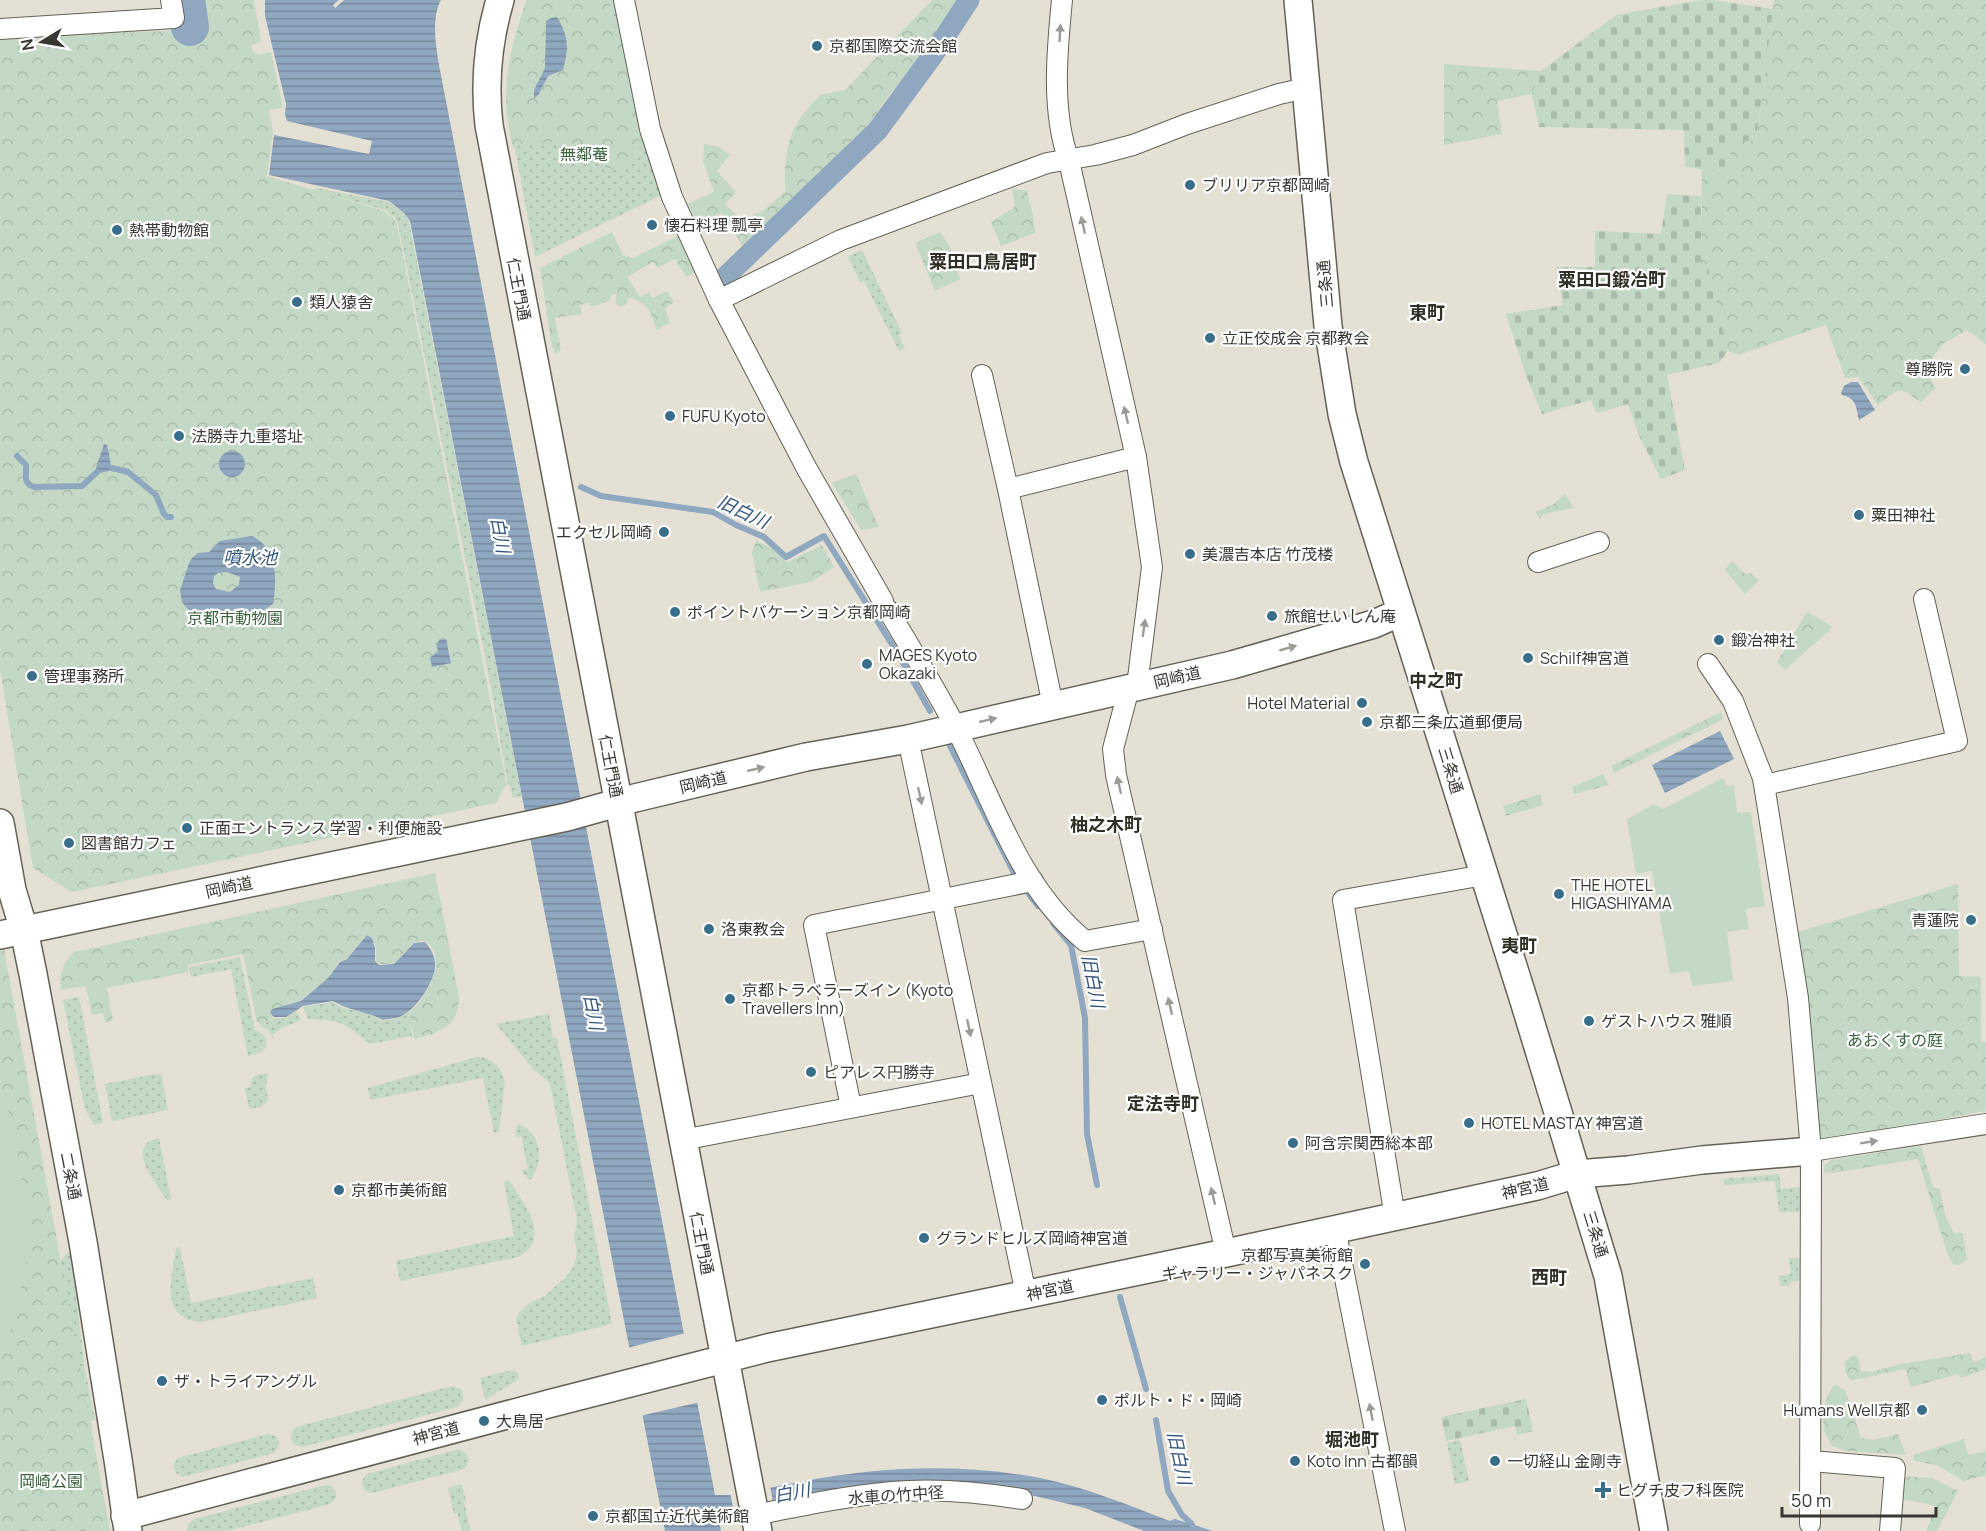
<svg xmlns="http://www.w3.org/2000/svg" width="1986" height="1531" viewBox="0 0 1986 1531" font-family="Manrope,'Noto Sans JP',sans-serif">
<style>
.grass{fill:url(#grass-dots)}
.forest{fill:url(#forest-crowns)}
.cemetery{fill:url(#cemetery-stones)}
.pitch{fill:#c4d9c5}
.water{fill:url(#water-rules);fill-rule:evenodd}
.pier{fill:#e4e0d4}
.lines{fill:none;stroke-linecap:round;stroke-linejoin:round}
.stream{stroke:#90a7c0;stroke-width:6}
.canal{stroke:#90a7c0;stroke-width:21}
.river{stroke:#90a7c0;stroke-width:38}
.street-casing{stroke:#656157;stroke-width:22}
.secondary-casing{stroke:#656157;stroke-width:30}
.street{stroke:#fff;stroke-width:20}
.secondary{stroke:#fff;stroke-width:27}
.oneway{fill:#9c9b98}
.poi-dot{fill:#396e8a;stroke:#fff;stroke-width:2}
.labels{text-anchor:middle;stroke-width:4.5;stroke-linejoin:round;paint-order:stroke}
.poi-label{font-size:16px;fill:#393732;stroke:#fff;text-anchor:start}
.park-label{font-size:16px;fill:#39623d;stroke:#fff}
.street-label{font-size:16px;fill:#393732;stroke:#fff}
.neighbourhood-label{font-size:18px;font-weight:bold;fill:#322f26;stroke:#fff}
.water-label{font-size:18px;font-style:italic;fill:#33567c;stroke:#fff}
</style>
<defs>
<pattern id="grass-dots" width="8" height="8" patternUnits="userSpaceOnUse" patternTransform="scale(1.5)"><rect width="8" height="8" fill="#c4d9c5"/><path d="M2 2h.1M6 6h.1" fill="none" stroke="#a9bbaa" stroke-width="1.8" stroke-linecap="round"/></pattern>
<pattern id="forest-crowns" width="20" height="18" patternUnits="userSpaceOnUse" patternTransform="scale(1.5)"><rect width="20" height="18" fill="#c4d9c5"/><path d="M2 6a3 3 0 1 1 6 0M12 15a3 3 0 1 1 6 0" fill="none" stroke="#a9bbaa"/></pattern>
<pattern id="cemetery-stones" width="16" height="16" patternUnits="userSpaceOnUse" patternTransform="scale(1.5)"><rect width="16" height="16" fill="#c4d9c5"/><path d="M2 7V4a2 2 0 0 1 4 0v3zM10 15v-3a2 2 0 0 1 4 0v3z" fill="#a9bbaa"/></pattern>
<pattern id="water-rules" width="6" height="5" patternUnits="userSpaceOnUse" patternTransform="scale(1.5)"><rect width="6" height="5" fill="#90a7c0"/><path d="M0 2.5h6" fill="none" stroke="#77899d"/></pattern>
</defs>
<rect width="100%" height="100%" fill="#e4e0d4"/>
<g class="grass">
<path d="M526,0H615L666,193L535,257L506,99L509,66L516,33Z"/>
<path d="M316,188L389,202L403,213L409,221L522,797L513,798L510,785H508L488,672L398,224L395,218L385,210L313,190Z"/>
<path d="M862,250L902,333L899,335L905,348L899,351L864,281L860,282L848,257Z"/>
<path d="M240,957L255,1030L264,1035C272,1049 260,1054 248,1056L231,969L191,977L189,967Z"/>
<path d="M79,997L103,1123L94,1125L85,1109L63,1000Z"/>
<path d="M333,1002L342,1008L371,1014L383,1021L395,1019L409,1013L412,1036L370,1044L367,1028L369,1044C346,1023 340,1020 308,1019L303,1007Z"/>
<path d="M296,1010L301,1020L282,1028L273,1034V1040L269,1031L261,1026L274,1018H286Z"/>
<path d="M549,1014L553,1038H557L612,1324L522,1346L516,1319L518,1314L528,1304L546,1295L566,1277L574,1266L577,1252L574,1237L577,1220L550,1083L535,1071L496,1024Z"/>
<path d="M477,1057C493,1057 502,1068 505,1082L499,1132L494,1133L483,1078L370,1100L368,1088Z"/>
<path d="M161,1073L168,1110L112,1121L105,1084Z"/>
<path d="M268,1073L266,1085L268,1100L261,1107L249,1109L245,1088L251,1086C250,1074 258,1075 268,1073Z"/>
<path d="M518,1124C542,1132 545,1163 530,1180L525,1175L522,1170L528,1169L521,1136L516,1137L515,1132Z"/>
<path d="M159,1138L171,1199L167,1200C157,1184 123,1145 159,1138Z"/>
<path d="M1779,1174L1781,1189L1800,1187V1212H1779L1775,1181L1727,1185L1724,1184V1179Z"/>
<path d="M509,1180C523,1203 554,1238 518,1257L400,1281L396,1261L514,1236L504,1182Z"/>
<path d="M180,1247L191,1303L313,1278L317,1298L202,1322C158,1320 172,1276 176,1248Z"/>
<path d="M71,1252L85,1369L95,1420L91,1421L92,1428L88,1429L39,1289L67,1253Z"/>
<path d="M1789,1258H1802L1803,1280L1791,1281V1285L1780,1286L1779,1276L1791,1274Z"/>
<path d="M512,1370L518,1373L519,1379L485,1400L480,1378Z"/>
<path d="M452,1386L461,1389L463,1394V1400L457,1407L302,1447L295,1445L291,1439L292,1432L296,1427Z"/>
<path d="M268,1434L275,1436L279,1441L278,1448L274,1453L183,1477C173,1474 171,1465 178,1458Z"/>
<path d="M1460,1440L1469,1481L1455,1484L1447,1443Z"/>
<path d="M459,1449C469,1453 472,1461 464,1469L372,1493C361,1491 359,1481 367,1474Z"/>
<path d="M462,1484L466,1501L464,1502L471,1531H462L457,1513L454,1514L448,1488Z"/>
<path d="M326,1485L331,1486L336,1491V1498L330,1504L227,1531H187L188,1524L194,1519Z"/>
</g>
<g class="forest">
<path d="M190,0H254L261,41L251,46L253,52L260,55L271,52L283,107L269,110L273,132L267,176L384,211L394,219L397,225L507,786H505L496,803L72,892L33,868L0,669V37L195,30Z"/>
<path d="M529,0H609L644,134L636,157L615,170C611,169 605,168 602,165C596,162 593,156 587,153C563,136 540,142 513,148C511,137 508,126 507,115C503,78 513,33 529,0Z"/>
<path d="M932,0H961L952,13L944,32L888,96L867,127L849,143L764,236L745,250L722,213L697,224L688,204L714,192L703,162L704,144L720,147L730,155L717,171L736,192L725,204L744,222L756,213L759,214L786,191C783,171 786,143 796,125C802,114 812,104 820,95L845,90Z"/>
<path d="M1774,0H1986V344L1967,330L1943,344L1924,369L1936,388L1921,402L1904,391H1896L1878,405L1858,377L1845,378L1826,325L1739,355L1728,351L1707,264L1701,262L1702,169L1729,172L1730,141H1756Z"/>
<path d="M1444,64L1541,71L1532,94L1497,101L1502,134L1444,145Z"/>
<path d="M1012,188L1027,191L1033,215L1035,233L1001,246L991,222L1015,207Z"/>
<path d="M612,232L623,255L633,258L680,235L698,271L686,277L675,259L658,268L653,262L627,277L640,297L649,292L652,298L667,291L674,302L665,308L670,323L656,330C654,315 644,298 628,298L627,304L620,307L616,303V294H612L610,300L598,305L591,306L588,303L580,305L582,314L555,318L561,350L556,354L552,347L540,268Z"/>
<path d="M940,232L950,247L960,279L935,291L915,243Z"/>
<path d="M856,474L879,527L861,530L832,483Z"/>
<path d="M1565,494L1574,508L1543,514L1540,519L1535,512L1552,505Z"/>
<path d="M756,540L773,549L788,562L822,545L834,567L811,582L760,592L752,553Z"/>
<path d="M1732,561L1745,574L1750,573L1759,580L1745,594L1725,570Z"/>
<path d="M1807,612L1833,627L1785,670L1777,662Z"/>
<path d="M1721,712L1724,719L1614,773L1611,766Z"/>
<path d="M1603,774L1609,785L1574,794L1572,787Z"/>
<path d="M1540,794L1543,805L1506,816L1503,806Z"/>
<path d="M435,873L459,997C459,1027 439,1033 414,1039L409,1013C424,1000 441,973 434,952C433,948 429,944 426,941L414,942L394,964H380L376,961V948L372,938L367,935L347,958L339,962L328,978L300,1001L272,1009L270,1013L273,1018L261,1025L257,1022L243,954L188,965V972L107,988L113,1021L105,1022L103,1013L92,1015L86,986L61,990C59,974 62,964 74,952Z"/>
<path d="M1958,884L1959,976L1981,977V1041L1986,1042V1111L1818,1142L1794,933Z"/>
<path d="M3,944L110,1531H0V945Z"/>
<path d="M1921,1146L1933,1187L1940,1189L1945,1215L1954,1233H1963L1967,1260L1959,1265L1953,1264L1947,1253L1918,1159L1833,1173L1824,1172V1166L1831,1160Z"/>
<path d="M1970,1353L1974,1362L1986,1357V1369L1961,1378L1958,1374L1911,1387L1905,1369L1859,1379L1850,1380L1846,1373L1844,1362L1853,1355L1858,1357L1861,1371L1871,1372L1901,1364Z"/>
<path d="M1835,1385L1845,1390L1861,1438L1873,1440L1898,1434L1906,1455L1847,1451L1832,1446C1830,1442 1826,1437 1825,1432C1821,1418 1824,1395 1835,1385Z"/>
<path d="M1964,1439L1968,1455L1986,1451V1475L1964,1481L1937,1465L1914,1461L1913,1455Z"/>
<path d="M1903,1476L1932,1478L1958,1491L1937,1531H1926L1936,1506L1902,1499Z"/>
</g>
<g class="cemetery">
<path d="M1701,0H1713L1773,9L1756,141H1731L1729,172L1685,167L1684,130L1539,127L1532,94L1541,71L1616,15Z"/>
<path d="M1667,194L1701,196V262L1707,264L1728,351L1719,363L1667,375L1685,470L1661,479L1639,436L1628,404L1597,413L1591,400L1542,414L1525,373L1506,314L1563,305L1556,267H1595V231L1661,234Z"/>
<path d="M1526,1399L1533,1431L1517,1435L1515,1426L1446,1441L1441,1417Z"/>
</g>
<g class="pitch">
<path d="M1723,778L1727,786L1734,785L1737,813L1751,812L1765,906L1746,909L1749,929L1727,932L1733,981L1692,986L1689,971L1670,974L1652,871L1636,874L1627,819L1654,804L1663,809Z"/>
<path d="M5,1094L33,1236L11,1329L0,1351V1095Z"/>
</g>
<g class="water">
<path d="M265,0H339L333,5L335,8L344,0H441C431,18 436,46 439,65L715,1495H730C778,1487 826,1475 875,1471C929,1466 986,1468 1040,1478C1085,1487 1128,1505 1170,1521L1175,1519L1213,1531H1144L1085,1508L1035,1496L990,1488L781,1503L721,1517L719,1520L721,1531H665L410,221L404,213L389,201L269,175L274,135L369,154L372,141L287,121L285,114L286,104L265,16Z"/>
<path d="M557,17C569,37 569,48 563,70L548,76L539,94L534,99V90L545,68L546,21L551,18Z"/>
<path d="M1851,382H1858L1875,410L1859,420C1856,408 1857,398 1842,395L1841,393L1844,386Z"/>
<path d="M104,444L107,445L112,470L101,473L96,471V468Z"/>
<circle cx="232" cy="464" r="13"/>
<path d="M252,536C278,549 277,578 273,604L259,613L209,626L210,615L196,613L195,618L182,602L180,590L189,563L192,558L198,553L209,552L220,541ZM227,572L240,577L239,585L230,592L216,589L213,583L214,576L218,573Z"/>
<path d="M446,639L451,663L432,667L430,658L438,651L436,644L440,640Z"/>
<path d="M1720,731L1734,759L1665,793L1652,765Z"/>
<path d="M367,935L372,938L375,948V961L379,965L394,964L414,943L425,942C431,949 436,957 435,967C434,982 418,1006 405,1014C399,1018 391,1019 383,1020C367,1011 348,1011 333,1001L303,1006L286,1017H274L270,1013L272,1009L301,1001L328,978L340,962L347,959Z"/>
</g>
<g class="pier">
<path d="M686,1333L700,1402L640,1416L627,1348Z"/>
<path d="M770,1485L774,1508L735,1516L730,1493Z"/>
</g>
<g class="lines">
<g class="stream">
<path d="M17,456L26,465C27,474 22,483 34,487L82,486L97,472"/>
<path d="M112,468L128,472L156,495L164,514L167,517H171"/>
<path d="M581,487L601,496L713,512L736,525L764,537L786,557L824,536L898,654L930,711"/>
<path d="M949,744L1016,877L1038,906"/>
<path d="M1053,923L1071,945L1085,1018L1087,1134L1097,1185"/>
<path d="M1120,1297L1146,1389"/>
<path d="M1156,1420L1168,1491L1182,1515L1191,1523L1195,1531"/>
</g>
<path class="canal" d="M721,281L877,131L933,55L969,0"/>
<path class="river" d="M186,0L190,27"/>
<g class="street-casing">
<g id="street">
<path d="M624,0L650,129L672,197L719,300L807,469L883,601"/>
<path d="M1062,0C1057,51 1051,111 1069,161L1136,457L1152,567L1137,686"/>
<path d="M0,29L174,18L171,0"/>
<path d="M719,300L841,240L1047,163L1095,155L1133,145L1187,124L1279,94L1306,88"/>
<path d="M982,375L1008,489L1053,706"/>
<path d="M1008,489L1136,457"/>
<path d="M1538,562L1599,542"/>
<path d="M888,610C911,649 935,688 956,728C994,802 1019,887 1085,941L1152,929"/>
<path d="M1708,664L1733,701L1763,778L1798,998L1811,1151L1810,1524"/>
<path d="M1129,688L1113,749L1116,775L1226,1253"/>
<path d="M908,739L1026,1294"/>
<path d="M1765,785L1957,741L1924,599"/>
<path d="M851,1107L814,925L1033,881"/>
<path d="M682,1140L981,1083"/>
<path d="M1811,1151L1986,1124"/>
<path d="M1395,1217L1343,900L1484,875"/>
<path d="M1335,1228L1395,1531"/>
<path d="M1811,1461L1895,1468L1890,1531"/>
<path d="M755,1515C800,1506 846,1496 892,1492C935,1488 979,1492 1022,1499"/>
</g>
</g>
<g class="secondary-casing">
<g id="secondary">
<path d="M500,0C488,41 484,82 489,125L758,1531"/>
<path d="M1298,0L1328,326L1342,414L1354,462L1524,1001L1608,1276L1654,1531"/>
<path d="M0,823L12,890L24,930L33,974L83,1242L119,1466L128,1531"/>
<path d="M0,935L567,817L635,798L806,757L908,739L1232,665L1374,624L1401,612"/>
<path d="M125,1516L552,1403L767,1348L1226,1253L1537,1186L1577,1174L1628,1170L1702,1160L1811,1151"/>
</g>
</g>
<use href="#street" class="street"/>
<use href="#secondary" class="secondary"/>
</g>
<defs><path id="oneway-solid" d="M-6-.8H1V-3.2L6.5 0L1 3.2V.8H-6Z" transform="scale(1.5)"/></defs>
<g class="oneway">
<use href="#oneway-solid" transform="translate(1060 33) rotate(-87)"/>
<use href="#oneway-solid" transform="translate(1083 225) rotate(-103)"/>
<use href="#oneway-solid" transform="translate(1126 415) rotate(-103)"/>
<use href="#oneway-solid" transform="translate(1144 628) rotate(-82)"/>
<use href="#oneway-solid" transform="translate(1288 648) rotate(-16)"/>
<use href="#oneway-solid" transform="translate(988 720) rotate(-13)"/>
<use href="#oneway-solid" transform="translate(756 769) rotate(-13)"/>
<use href="#oneway-solid" transform="translate(1119 785) rotate(-103)"/>
<use href="#oneway-solid" transform="translate(920 796) rotate(78)"/>
<use href="#oneway-solid" transform="translate(1170 1006) rotate(-103)"/>
<use href="#oneway-solid" transform="translate(969 1028) rotate(78)"/>
<use href="#oneway-solid" transform="translate(1869 1142) rotate(-9)"/>
<use href="#oneway-solid" transform="translate(1213 1196) rotate(-103)"/>
<use href="#oneway-solid" transform="translate(1371 1412) rotate(-101)"/>
</g>
<g class="poi-dot">
<circle cx="817" cy="46" r="6"/>
<circle cx="1190" cy="185" r="6"/>
<circle cx="652" cy="225" r="6"/>
<circle cx="117" cy="230" r="6"/>
<circle cx="297" cy="302" r="6"/>
<circle cx="1210" cy="338" r="6"/>
<circle cx="1965" cy="369" r="6"/>
<circle cx="670" cy="416" r="6"/>
<circle cx="179" cy="436" r="6"/>
<circle cx="1859" cy="515" r="6"/>
<circle cx="664" cy="532" r="6"/>
<circle cx="1190" cy="554" r="6"/>
<circle cx="675" cy="612" r="6"/>
<circle cx="1272" cy="616" r="6"/>
<circle cx="1719" cy="640" r="6"/>
<circle cx="1528" cy="658" r="6"/>
<circle cx="867" cy="664" r="6"/>
<circle cx="32" cy="676" r="6"/>
<circle cx="1362" cy="703" r="6"/>
<circle cx="1367" cy="722" r="6"/>
<circle cx="187" cy="828" r="6"/>
<circle cx="69" cy="843" r="6"/>
<circle cx="1559" cy="894" r="6"/>
<circle cx="1971" cy="920" r="6"/>
<circle cx="709" cy="929" r="6"/>
<circle cx="730" cy="999" r="6"/>
<circle cx="1589" cy="1021" r="6"/>
<circle cx="811" cy="1072" r="6"/>
<circle cx="1469" cy="1123" r="6"/>
<circle cx="1293" cy="1143" r="6"/>
<circle cx="339" cy="1190" r="6"/>
<circle cx="924" cy="1238" r="6"/>
<circle cx="1365" cy="1264" r="6"/>
<circle cx="162" cy="1381" r="6"/>
<circle cx="1102" cy="1400" r="6"/>
<circle cx="1922" cy="1410" r="6"/>
<circle cx="484" cy="1421" r="6"/>
<circle cx="1295" cy="1461" r="6"/>
<circle cx="1495" cy="1461" r="6"/>
<path d="M1600 1481h6v6h6v6h-6v6h-6v-6h-6v-6h6z"/>
<circle cx="593" cy="1516" r="6"/>
</g>
<g class="labels">
<g class="poi-label">
<text x="829" y="52">京都国際交流会館</text>
<text x="1202" y="191">ブリリア京都岡崎</text>
<text x="664" y="231">懐石料理 瓢亭</text>
<text x="129" y="236">熱帯動物館</text>
<text x="309" y="308">類人猿舎</text>
<text x="1222" y="344">立正佼成会 京都教会</text>
<text x="1953" y="375" text-anchor="end">尊勝院</text>
<text x="682" y="422">FUFU Kyoto</text>
<text x="191" y="442">法勝寺九重塔址</text>
<text x="1871" y="521">粟田神社</text>
<text x="652" y="538" text-anchor="end">エクセル岡崎</text>
<text x="1202" y="560">美濃吉本店 竹茂楼</text>
<text x="687" y="618">ポイントバケーション京都岡崎</text>
<text x="1284" y="622">旅館せいしん庵</text>
<text x="1731" y="646">鍛冶神社</text>
<text x="879" y="661">MAGES Kyoto<tspan x="879" dy="18">Okazaki</tspan></text>
<text x="1540" y="664">Schilf神宮道</text>
<text x="44" y="682">管理事務所</text>
<text x="1350" y="709" text-anchor="end">Hotel Material</text>
<text x="1379" y="728">京都三条広道郵便局</text>
<text x="199" y="834">正面エントランス 学習・利便施設</text>
<text x="81" y="849">図書館カフェ</text>
<text x="1571" y="891">THE HOTEL<tspan x="1571" dy="18">HIGASHIYAMA</tspan></text>
<text x="1959" y="926" text-anchor="end">青蓮院</text>
<text x="721" y="935">洛東教会</text>
<text x="742" y="996">京都トラベラーズイン (Kyoto<tspan x="742" dy="18">Travellers Inn)</tspan></text>
<text x="1601" y="1027">ゲストハウス 雅順</text>
<text x="823" y="1078">ピアレス円勝寺</text>
<text x="1481" y="1129">HOTEL MASTAY 神宮道</text>
<text x="1305" y="1149">阿含宗関西総本部</text>
<text x="351" y="1196">京都市美術館</text>
<text x="936" y="1244">グランドヒルズ岡崎神宮道</text>
<text x="1353" y="1261" text-anchor="end">京都写真美術館<tspan x="1353" dy="18">ギャラリー・ジャパネスク</tspan></text>
<text x="174" y="1387">ザ・トライアングル</text>
<text x="1114" y="1406">ポルト・ド・岡崎</text>
<text x="1910" y="1416" text-anchor="end">Humans Well京都</text>
<text x="496" y="1427">大鳥居</text>
<text x="1307" y="1467">Koto Inn 古都韻</text>
<text x="1507" y="1467">一切経山 金剛寺</text>
<text x="1616" y="1496">ヒグチ皮フ科医院</text>
<text x="605" y="1522">京都国立近代美術館</text>
</g>
<g class="park-label">
<text x="584" y="160">無鄰菴</text>
<text x="235" y="624">京都市動物園</text>
<text x="1895" y="1046">あおくすの庭</text>
<text x="51" y="1487">岡崎公園</text>
</g>
<g class="street-label">
<text transform="translate(1325 284) rotate(-95)" y="6">三条通</text>
<text transform="translate(519 289) rotate(79)" y="6">仁王門通</text>
<text transform="translate(1177 677) rotate(-13)" y="6">岡崎道</text>
<text transform="translate(611 766) rotate(79)" y="6">仁王門通</text>
<text transform="translate(1451 770) rotate(73)" y="6">三条通</text>
<text transform="translate(703 782) rotate(-13)" y="6">岡崎道</text>
<text transform="translate(229 887) rotate(-12)" y="6">岡崎道</text>
<text transform="translate(71 1176) rotate(79)" y="6">二条通</text>
<text transform="translate(1525 1188) rotate(-13)" y="6">神宮道</text>
<text transform="translate(1596 1234) rotate(73)" y="6">三条通</text>
<text transform="translate(702 1243) rotate(79)" y="6">仁王門通</text>
<text transform="translate(1050 1290) rotate(-12)" y="6">神宮道</text>
<text transform="translate(436 1433) rotate(-15)" y="6">神宮道</text>
<text transform="translate(896 1495) rotate(-4)" y="6">水車の竹中径</text>
</g>
<g class="neighbourhood-label">
<text x="983" y="268">粟田口鳥居町</text>
<text x="1612" y="286">粟田口鍛冶町</text>
<text x="1427" y="319">東町</text>
<text x="1436" y="687">中之町</text>
<text x="1106" y="831">柚之木町</text>
<text x="1519" y="952">夷町</text>
<text x="1163" y="1110">定法寺町</text>
<text x="1549" y="1284">西町</text>
<text x="1352" y="1446">堀池町</text>
</g>
<g class="water-label">
<text transform="translate(743 512) rotate(25)" y="6">旧白川</text>
<text transform="translate(500 535) rotate(79)" y="6">白川</text>
<text x="250" y="564">噴水池</text>
<text transform="translate(1093 981) rotate(79)" y="6">旧白川</text>
<text transform="translate(593 1012) rotate(79)" y="6">白川</text>
<text transform="translate(1179 1458) rotate(78)" y="6">旧白川</text>
<text transform="translate(792 1493) rotate(-11)" y="6">白川</text>
</g>
</g>
<g transform="translate(42 42) rotate(259)" stroke="#ffffff" stroke-width="4.5" paint-order="stroke">
<path d="M0-4.5L10 22L0 15L-10 22Z" fill="#393732"/>
<text y="-9" font-size="16" font-weight="bold" text-anchor="middle" fill="#393732">N</text>
</g>
<path d="M1782 1507v9h154v-9" fill="none" stroke="#393732" stroke-width="3"/>
<text x="1791" y="1507" font-size="18" fill="#393732" stroke="#ffffff" stroke-width="4.5" paint-order="stroke">50 m</text>
</svg>
